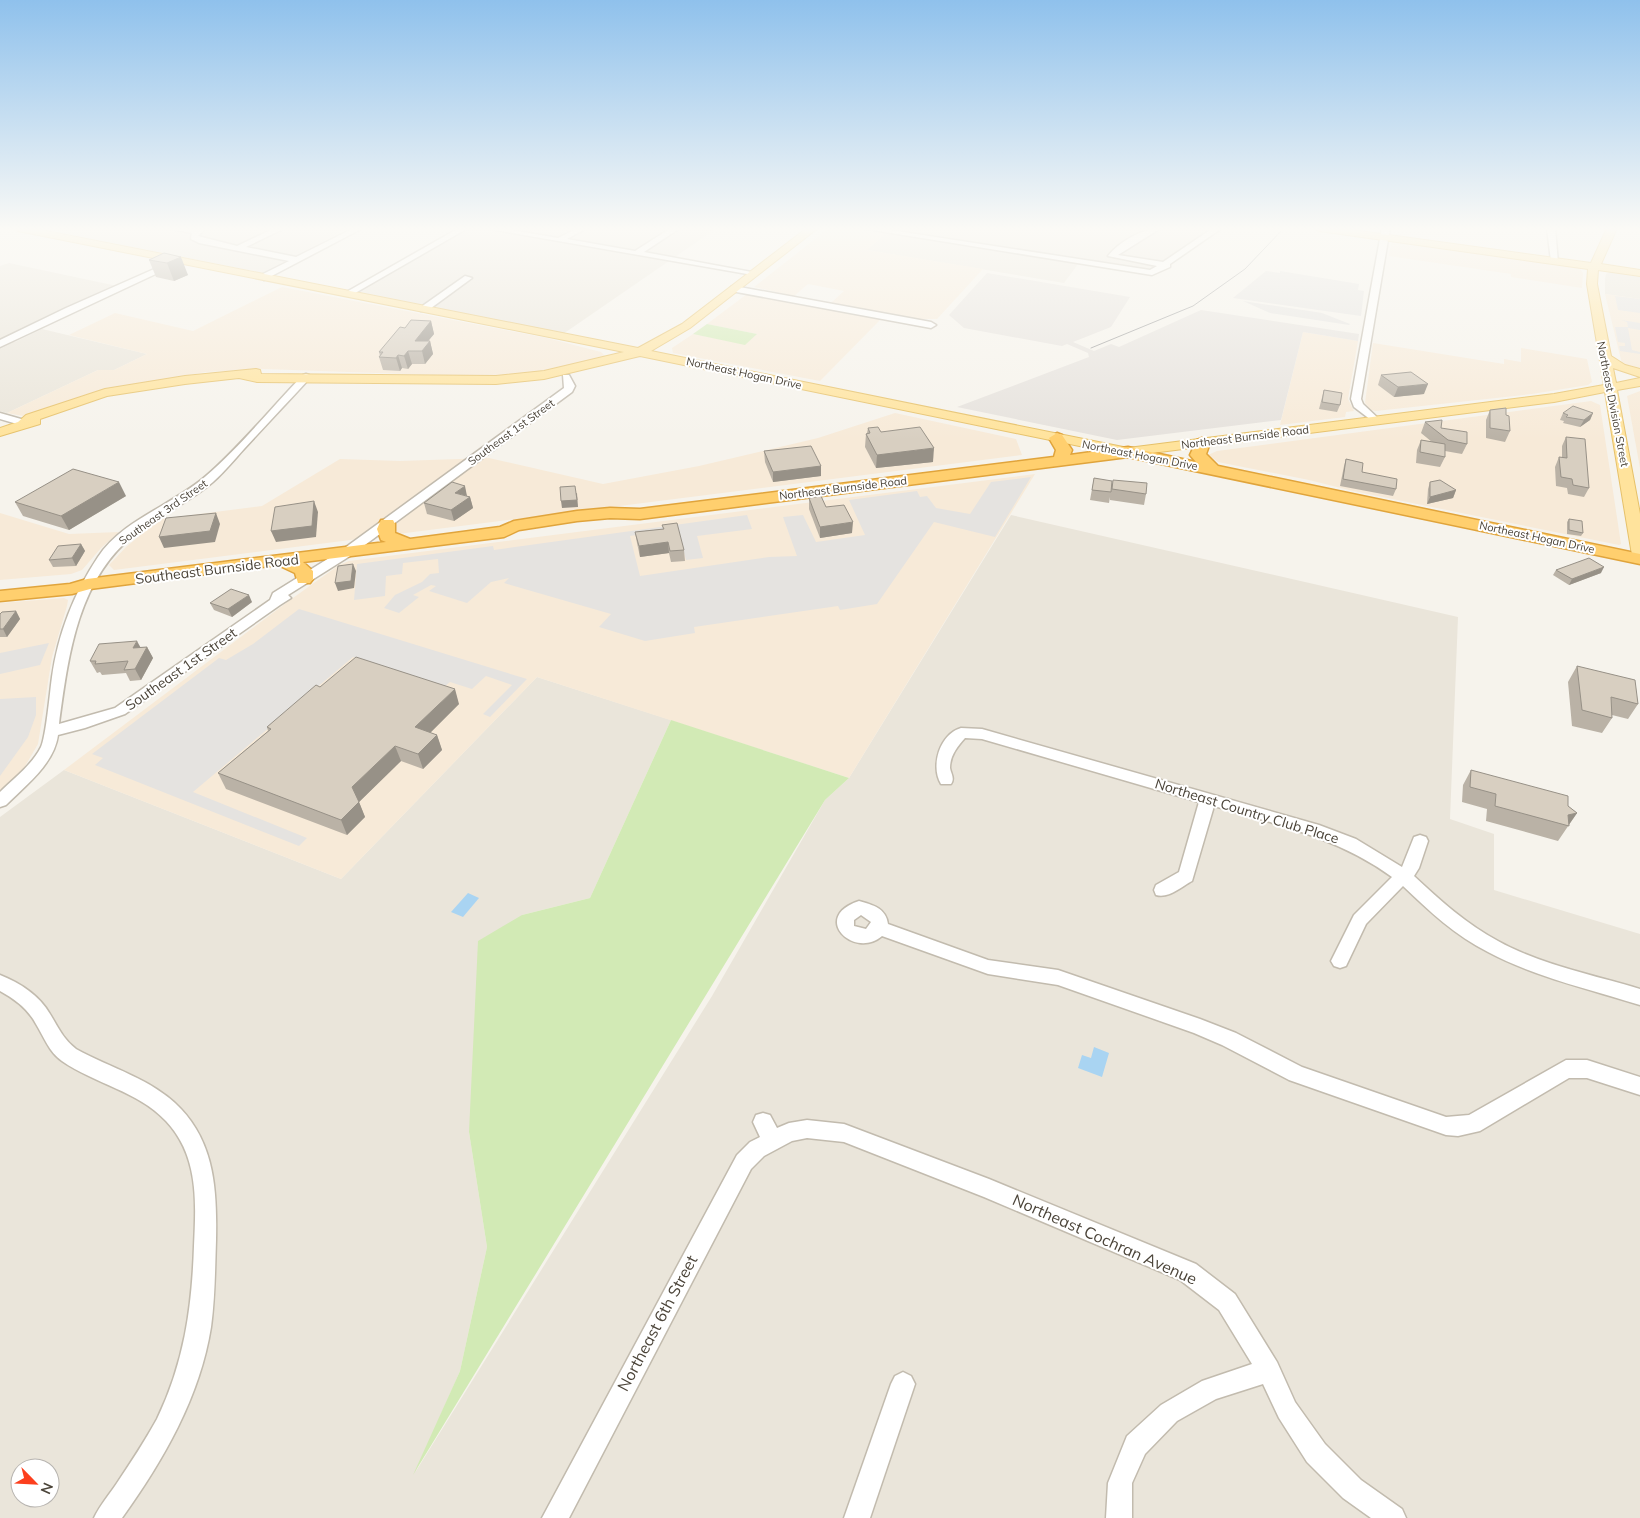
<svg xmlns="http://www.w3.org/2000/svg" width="1640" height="1518" viewBox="0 0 1640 1518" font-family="Mulish,sans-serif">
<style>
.residential{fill:#eae5da;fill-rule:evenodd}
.commercial{fill:#f7ead8}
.industrial{fill:#e6e2dd}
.green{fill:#d2eab5}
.parking{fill:#e5e3e0}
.water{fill:#a9d4f2}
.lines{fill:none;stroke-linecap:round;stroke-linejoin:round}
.minor-casing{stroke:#c2bbae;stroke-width:3}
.major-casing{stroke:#e6c16a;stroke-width:2}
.highway-casing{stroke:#e0a43c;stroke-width:3}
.minor{fill:#fff;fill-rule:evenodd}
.major{fill:#ffe39c;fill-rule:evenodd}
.highway{fill:#ffcf6e;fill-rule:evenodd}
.tram{stroke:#9a9a9a;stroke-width:1}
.wall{fill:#bab2a6}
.shaded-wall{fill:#979187}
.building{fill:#d8cfc1;stroke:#979187}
.labels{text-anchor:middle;stroke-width:4;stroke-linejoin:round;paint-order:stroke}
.far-street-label{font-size:11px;fill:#4b4439;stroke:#fff}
.street-label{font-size:14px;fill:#4b4439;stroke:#fff}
.near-street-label{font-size:16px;fill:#4b4439;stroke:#fff}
</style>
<rect width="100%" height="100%" fill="#f6f3ec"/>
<g class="residential">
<path d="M38,228H349L262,273Z"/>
<path d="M471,228H717L563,334L356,293Z"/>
<path d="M880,228H1211L1152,271Z"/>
<path d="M886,233L1078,264L1064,283L867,250Z"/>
<path d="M9,263L117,286L4,339L15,342L42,329L147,354L114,370H98L7,413L0,411V266Z"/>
<path d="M1610,272L1640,276V299L1605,294V279L1606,274Z"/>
<path d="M1011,515L1458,617L1450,819L1494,834V890L1640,934V1518H0V817L64,770L341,879L537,677L671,720L590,898L522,915L469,1132L487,1247L460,1371L416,1471L712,996L825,800L849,778ZM20,1468H50V1498H20Z"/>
</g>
<g class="commercial">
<path d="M829,228H848L885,234L867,250L983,269L937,319H919L831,303L844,291L808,284L794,296L754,287Z"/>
<path d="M1393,241L1579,267L1583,273L1582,288L1511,277V274L1389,256L1391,242Z"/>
<path d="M282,287L547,338L601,352L605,356L599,360L556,370L511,375L461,376L264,369L206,372L116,388L23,416L7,413L98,370H114L147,354L69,335L115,313L193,331Z"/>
<path d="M747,294L881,319L820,381L673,353L672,348L693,334L745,344L757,334L707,324Z"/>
<path d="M1605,294L1640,299V370L1622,364Z"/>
<path d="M1303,332L1358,341L1348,399L1354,411L1346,412L1345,417L1280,425Z"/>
<path d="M1373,343L1504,364V359L1521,362V348L1587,359L1592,382L1588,385L1532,394L1376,411L1371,410L1365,403Z"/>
<path d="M1640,391V468L1627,396Z"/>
<path d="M1591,401L1600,405L1621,544L1619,545L1353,491L1309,480L1218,462L1208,455L1217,451Z"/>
<path d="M895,413L1016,439L1022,455L114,570L109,565L126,547L160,519L262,506L340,459L400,461L489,458L603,484L699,466L818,438Z"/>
<path d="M1035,474L849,778L537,677L341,879L64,770L286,603L339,565L349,561Z"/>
<path d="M0,513L69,534L119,532L101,548L82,570L71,574L0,580Z"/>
<path d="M64,598L68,600L67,606L52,657L38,744L17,780L0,793V603Z"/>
</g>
<path class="industrial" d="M987,273L1130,297L1111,327L1073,342L1094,351L1111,344L1119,347L1201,310L1359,334L1358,341L1303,332L1281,420L1117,440L957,407L1089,357L1088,353L1067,344L1062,346L964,328L949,315Z"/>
<g class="green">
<path d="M707,324L757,334L745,345L693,334Z"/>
<path d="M671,720L849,778L825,800L413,1475L460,1371L487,1247L469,1132L478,941L522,915L590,898Z"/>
</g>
<g class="parking">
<path d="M1266,271L1280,273V271L1359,284L1358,290L1364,291L1361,316L1233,298Z"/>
<path d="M1615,296L1640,299V313L1618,310Z"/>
<path d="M1243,301L1322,313L1350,324L1349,325L1270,313Z"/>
<path d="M1621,320L1640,323V330L1628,328L1632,350L1640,352V354L1620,351L1619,346H1625V343L1618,342L1615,327H1628L1627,322Z"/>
<path d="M1031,477L995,537L934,522L877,604L840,610L838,606L694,627L695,633L645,641L599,627L611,614L504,583L509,578L491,582L467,603L429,591L436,586L431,585L413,595L419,597L399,613L384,608L395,595L422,582L430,574L439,573L438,559L403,563L402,574L386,576L385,596L354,600L357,564L493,546L494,550L747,515L752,529L697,536L703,558L686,560L677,528L630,536L640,576L769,557L797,556L783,517L803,515L816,542L865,535L849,500L917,491L920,497L927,496L936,508L970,514L991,482Z"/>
<path d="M299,609L527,679L490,717L483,714L512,685L486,676L472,689L450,682L444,687L353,657L193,792L307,838L299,846L95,765L103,758L92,754L219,658L226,660L253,644Z"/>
<path d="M49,643L40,665L0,674V653Z"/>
<path d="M36,697V715L28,737L0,776V699Z"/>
</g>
<g class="water">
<path d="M468,893L479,898L463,917L451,912Z"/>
<path d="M1094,1047L1109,1053L1102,1077L1078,1068L1082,1055L1091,1058Z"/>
</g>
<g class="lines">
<g class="minor-casing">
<g id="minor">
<path d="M167,228H206L198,236L237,246L275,228H285L246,247L296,257L354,228H363L264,280L260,277L261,275L289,261L199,243L191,239L192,233Z"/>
<path d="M459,228H468L350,296L343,294Z"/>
<path d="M484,228H500L558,238L578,228H587L567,239L635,251L671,228H680L644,252L757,273L753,275Z"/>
<path d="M860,228H877L1150,270L1157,266L1108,256C1119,242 1143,228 1161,228L1118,255L1163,262L1213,228H1222L1170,264V267L1152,275Z"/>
<path d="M1382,228H1390L1361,399L1363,404L1380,420L1375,423L1354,407L1351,399Z"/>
<path d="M1547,228H1555L1558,263L1551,261Z"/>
<path d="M170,262L177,264L0,347V340L66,308Z"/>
<path d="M465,276L472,278L427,311H421V307Z"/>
<path d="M734,286L931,322L936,325L931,328L731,291V287Z"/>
<path d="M306,374L309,375V379C288,402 266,425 244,449C234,460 224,472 213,482C189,503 159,515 134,535C77,580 68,658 59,724L115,708L270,600L273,593L342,550L564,388L563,375H569L575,386L572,392L350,556L288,595L291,598L280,605L125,714L85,728L58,735C54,764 26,785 6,805L0,807V792C14,778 32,765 41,747C46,737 50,691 52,677C58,634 74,593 98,557C122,520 173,505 206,476C239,448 272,407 303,375Z"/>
<path d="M0,413L28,421L29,423L24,426L0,419Z"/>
<path d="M961,728L982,729L1319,825L1356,839L1402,867L1414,837L1420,835L1426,837L1428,841L1419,868L1414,876C1440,900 1466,924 1498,941C1541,965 1594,975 1640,989V1005C1589,989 1535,977 1488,952C1456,936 1429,911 1403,886L1366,924L1346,966L1340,968L1334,966L1331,961L1354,915L1392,877C1339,838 1276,824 1214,806L1192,881C1181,887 1168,899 1156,895L1154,890L1156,885L1179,872L1199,802L982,739L965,738C957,747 950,756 950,768C951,774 955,778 951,784H941C930,766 940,734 961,728Z"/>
<path d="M859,901C873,905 886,908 888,924L988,960L1058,970L1200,1019L1236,1033L1302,1067L1446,1117L1469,1115L1566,1060H1587L1640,1077V1095L1587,1078H1569L1480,1131L1458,1136L1446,1135L1289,1080L1222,1045L1194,1033L1058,985L988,974L882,936C854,960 810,917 859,901ZM861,915L871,922L866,929L854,926V920Z"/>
<path d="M0,975C20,983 39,995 50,1014C58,1027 63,1039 76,1049C110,1068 153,1079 181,1109C215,1145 217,1192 216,1240C215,1269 215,1298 211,1327C200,1397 163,1461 122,1518H94C100,1505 109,1495 117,1483C131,1462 145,1441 157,1419C184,1363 192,1308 194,1246C196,1202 199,1156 166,1121C138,1091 95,1084 62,1061C49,1052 44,1037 36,1024C28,1009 15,999 0,991Z"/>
<path d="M763,1113L770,1115L777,1128L789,1123L807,1120L844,1124L989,1179L1196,1264L1235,1294L1277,1362L1295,1402L1325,1444L1361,1480L1402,1509L1406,1518H1371L1343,1498L1307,1462L1279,1418L1263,1384L1216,1399L1177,1421L1145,1454L1132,1483V1518H1106L1108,1483L1127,1436L1161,1405L1202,1381L1252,1364L1219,1310L1180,1280L984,1197L844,1142L807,1138L792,1141L764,1156L751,1169L569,1518H542L737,1155L750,1142L760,1137L753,1122L756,1115Z"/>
<path d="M903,1372L911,1376L915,1384L870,1518H844L891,1384L895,1376Z"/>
</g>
</g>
<g class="major-casing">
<path id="major" d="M13,228H31L638,348L682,324L807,228H818L690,328L651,351L1128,448L1554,394L1604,385L1587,284L1588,269L1319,231L1314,228H1338L1591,263L1607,228H1617L1601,264L1640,270V276L1598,270L1597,284L1611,356L1625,365L1640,369V377L1613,368L1616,383L1640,378V386L1617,390L1640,514V560L1632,555L1605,392L1554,402L1128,456L640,356L544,379L496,384L257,382L239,378L185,384L107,396L40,419V424L0,436V428L18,422L26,415L105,389L185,376L256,369L260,370L261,374L496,376L544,371L624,352L18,231Z"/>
</g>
<g class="highway-casing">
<path id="highway" d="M1057,433L1062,435L1072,450L1070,455L1128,447L1196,462L1190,455L1197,440L1202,438L1210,443L1206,454L1218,466L1640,554V564L1128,457L640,519L610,518L577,521L519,530L504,537L303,562L313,571V579L310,583H298L295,573L278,565L90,589L72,594L0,601V591L70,584L87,579L386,542L381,540L377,529L381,520H393L395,524V533L410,539L500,527L514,521L577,511L610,508L640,509L1054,457L1056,450L1049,438Z"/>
</g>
<use href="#minor" class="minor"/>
<use href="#major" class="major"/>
<use href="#highway" class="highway"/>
<path class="tram" d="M1091,348L1193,306L1245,269L1284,228"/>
</g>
<g class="wall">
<path d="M164,253L188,275L174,281L156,277L149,260Z"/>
<path d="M431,321L434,334L428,341H430L433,354L425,364H412L408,369L402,368L400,371L383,370L379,357L380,356L379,352L405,328Z"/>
<path d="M1381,375L1424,394L1394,397L1378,385Z"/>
<path d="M1324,390L1340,405L1337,412L1319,409Z"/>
<path d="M1490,410L1506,415L1510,431L1505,442L1486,438V420Z"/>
<path d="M1563,413H1593L1590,420L1580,427L1563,423L1564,421L1560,420Z"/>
<path d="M1425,422L1441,428L1467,444L1462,454L1445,451V457L1440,467L1416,463L1417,450L1421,440L1432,442L1421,433Z"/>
<path d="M868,428L881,432L933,462L876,468L865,447L866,434L867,433Z"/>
<path d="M1566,437L1589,488L1584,497L1568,494L1567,488L1556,486L1555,467L1559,457L1562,458V446Z"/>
<path d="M764,451L821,466V476L773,482L765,462Z"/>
<path d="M1346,459L1362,472L1396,489L1393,496L1340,486L1344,466Z"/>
<path d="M1094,478L1146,494L1144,505L1110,500V497L1109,503L1090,500Z"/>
<path d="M1430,482L1456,490L1453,498L1427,504L1428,489Z"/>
<path d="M126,496L69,530L23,516L15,502Z"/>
<path d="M467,496L470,497L473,508L454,521L427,514L424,503Z"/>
<path d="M809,498L826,507L852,533L820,538L809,509Z"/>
<path d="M1569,519L1583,533L1581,536L1567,534V522Z"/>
<path d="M662,525L684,550L685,561L671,562L669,553L640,557L637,543L635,532L663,529Z"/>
<path d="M81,544L85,551L76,566L53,567L49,560Z"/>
<path d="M1556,570L1601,573L1569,585L1553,575Z"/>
<path d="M252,602L232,617L214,610L210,603Z"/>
<path d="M16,611L20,619L7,637H0V614Z"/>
<path d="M140,647H147L153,658L141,680L130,681L126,673L102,675L100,672L97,673L90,661Z"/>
<path d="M1577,666L1638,704L1628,719L1612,715V718L1602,733L1572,726L1568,682Z"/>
<path d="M320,687L459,704L430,733L437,735L442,750L423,769L401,761L359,802L365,817L347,835L226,789L218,773L268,731L267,727Z"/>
<path d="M1471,770L1568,806L1577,813L1558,841L1486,821L1487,809L1462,802L1463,785Z"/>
</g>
<g class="shaded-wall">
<path d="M181,257L188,275L174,281L167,263Z"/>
<path d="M431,321L434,334L420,351L415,341Z"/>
<path d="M430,341L433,354L425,364L422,351Z"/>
<path d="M408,351L412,364L408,369L404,356Z"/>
<path d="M398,355L402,368L400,371L396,358Z"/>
<path d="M1428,384L1424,394L1394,397L1398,387Z"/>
<path d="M1593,413L1590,420L1580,427L1584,420Z"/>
<path d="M934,448L933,462L876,468L877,455Z"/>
<path d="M821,466V476L773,482V472Z"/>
<path d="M119,482L126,496L69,530L61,516Z"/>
<path d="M465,486L467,496L455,493Z"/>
<path d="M1456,490L1453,498L1427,504L1430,497Z"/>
<path d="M577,493L578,507L562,508L561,501Z"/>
<path d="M470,497L473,508L454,521L451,510Z"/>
<path d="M314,501L318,512L316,537L276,542L271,531Z"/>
<path d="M216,513L220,524L215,542L164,548L159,537Z"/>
<path d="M853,522L852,533L820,538V527Z"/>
<path d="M668,542L669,553L640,557L639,546Z"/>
<path d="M81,544L85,551L76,566L72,558Z"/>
<path d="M353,564L356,571L354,588L338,591L335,583Z"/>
<path d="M1604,567L1601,573L1569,585L1572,579Z"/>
<path d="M249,595L252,602L232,617L228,609Z"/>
<path d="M16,611L20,619L7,637L3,629Z"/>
<path d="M137,641L143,652L133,648Z"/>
<path d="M147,647L153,658L141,680L135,669Z"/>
<path d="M455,689L459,704L420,743L415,727Z"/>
<path d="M437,735L442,750L423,769L418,754Z"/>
<path d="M395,746L401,761L358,803L352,787Z"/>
<path d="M359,802L365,817L347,835L341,820Z"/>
<path d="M1577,813L1568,826V815Z"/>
</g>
<g class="building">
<path d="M164,253L181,257L167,263L149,260Z"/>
<path d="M411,320L431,321L415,341H430L422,351H408L404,356L398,355L396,358L379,357L383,352H379L400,327L405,328Z"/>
<path d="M1411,372L1428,384L1398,387L1381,375Z"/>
<path d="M1324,390L1342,393L1340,405L1322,402Z"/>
<path d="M1573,406L1593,413L1584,420L1566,417L1568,415L1563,413Z"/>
<path d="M1506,408V415L1509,416L1510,431L1490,428V410Z"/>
<path d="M1442,420L1441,428L1467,432V444L1448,440L1425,422Z"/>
<path d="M878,427L881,432L920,427L934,448L877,455L866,434L870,433L868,428Z"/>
<path d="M1566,437L1585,439L1589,488L1573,485L1572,479L1561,477L1559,457L1567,458Z"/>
<path d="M1421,440L1445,444V457L1420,452Z"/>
<path d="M811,446L821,466L773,472L764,451Z"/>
<path d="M1346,459L1363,463L1362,472L1397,479L1396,489L1343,479Z"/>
<path d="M73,469L119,482L61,516L15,502Z"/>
<path d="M1094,478L1112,481L1111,492L1092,490Z"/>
<path d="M1113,480L1147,483L1146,494L1112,489Z"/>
<path d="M1440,480L1456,490L1430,497V482Z"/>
<path d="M452,482L465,486L455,493L470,497L451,510L424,503Z"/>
<path d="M575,486L577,500L561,501L560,487Z"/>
<path d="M821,496L826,507L844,505L853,522L820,527L809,498Z"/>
<path d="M314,501L312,526L271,531L275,507Z"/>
<path d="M216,513L210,531L159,537L166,518Z"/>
<path d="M1569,519L1582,521L1583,533L1569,530Z"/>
<path d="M677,523L684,550L670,551L668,542L639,546L635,532L664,529L662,525Z"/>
<path d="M81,544L72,558L49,560L58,546Z"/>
<path d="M1589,558L1604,567L1572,579L1556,570Z"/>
<path d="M353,564L351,581L335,583L338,566Z"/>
<path d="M231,589L249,595L228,609L210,603Z"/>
<path d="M16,611L3,629H0V614L2,612Z"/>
<path d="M137,641L133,648L147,647L135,669L124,670L128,661L95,664L96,661H90L99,644Z"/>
<path d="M356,657L455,689L415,727L437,735L418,754L395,746L352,787L359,802L341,820L218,773L271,729L267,727L316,685L320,687Z"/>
<path d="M1577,666L1635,680L1638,704L1611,697L1612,718L1582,710Z"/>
<path d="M1471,770L1568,796V806L1577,813L1568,815L1569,826L1495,806L1496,794L1470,787Z"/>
</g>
<linearGradient id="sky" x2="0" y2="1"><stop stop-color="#8fc1ec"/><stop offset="0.52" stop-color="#fbfaf6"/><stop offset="1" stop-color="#fbfaf6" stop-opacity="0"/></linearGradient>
<rect width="1640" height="440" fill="url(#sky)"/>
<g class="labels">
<g class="far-street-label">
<text transform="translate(744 373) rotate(12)" y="4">Northeast Hogan Drive</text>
<text transform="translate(1613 404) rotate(79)" y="4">Northeast Division Street</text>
<text transform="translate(511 432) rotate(-36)" y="4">Southeast 1st Street</text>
<text transform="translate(1245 437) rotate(-7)" y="4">Northeast Burnside Road</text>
<text transform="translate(1140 455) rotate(11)" y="4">Northeast Hogan Drive</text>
<text transform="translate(843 488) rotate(-7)" y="4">Northeast Burnside Road</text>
<text transform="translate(163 512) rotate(-35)" y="4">Southeast 3rd Street</text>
<text transform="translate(1537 537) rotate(12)" y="4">Northeast Hogan Drive</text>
</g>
<g class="street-label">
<text transform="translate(217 569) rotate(-7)" y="5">Southeast Burnside Road</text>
<text transform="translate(181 669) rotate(-35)" y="5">Southeast 1st Street</text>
<text transform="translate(1247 811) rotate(17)" y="5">Northeast Country Club Place</text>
</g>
<g class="near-street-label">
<text transform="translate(1105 1239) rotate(24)" y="6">Northeast Cochran Avenue</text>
<text transform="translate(657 1323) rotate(-62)" y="6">Northeast 6th Street</text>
</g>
</g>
<g transform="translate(35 1483) rotate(114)"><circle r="24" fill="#ffffff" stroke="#b7b4b0"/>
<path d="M0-4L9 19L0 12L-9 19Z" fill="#fc3f1d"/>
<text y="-8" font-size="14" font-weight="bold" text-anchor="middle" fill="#4b4439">N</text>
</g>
</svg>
